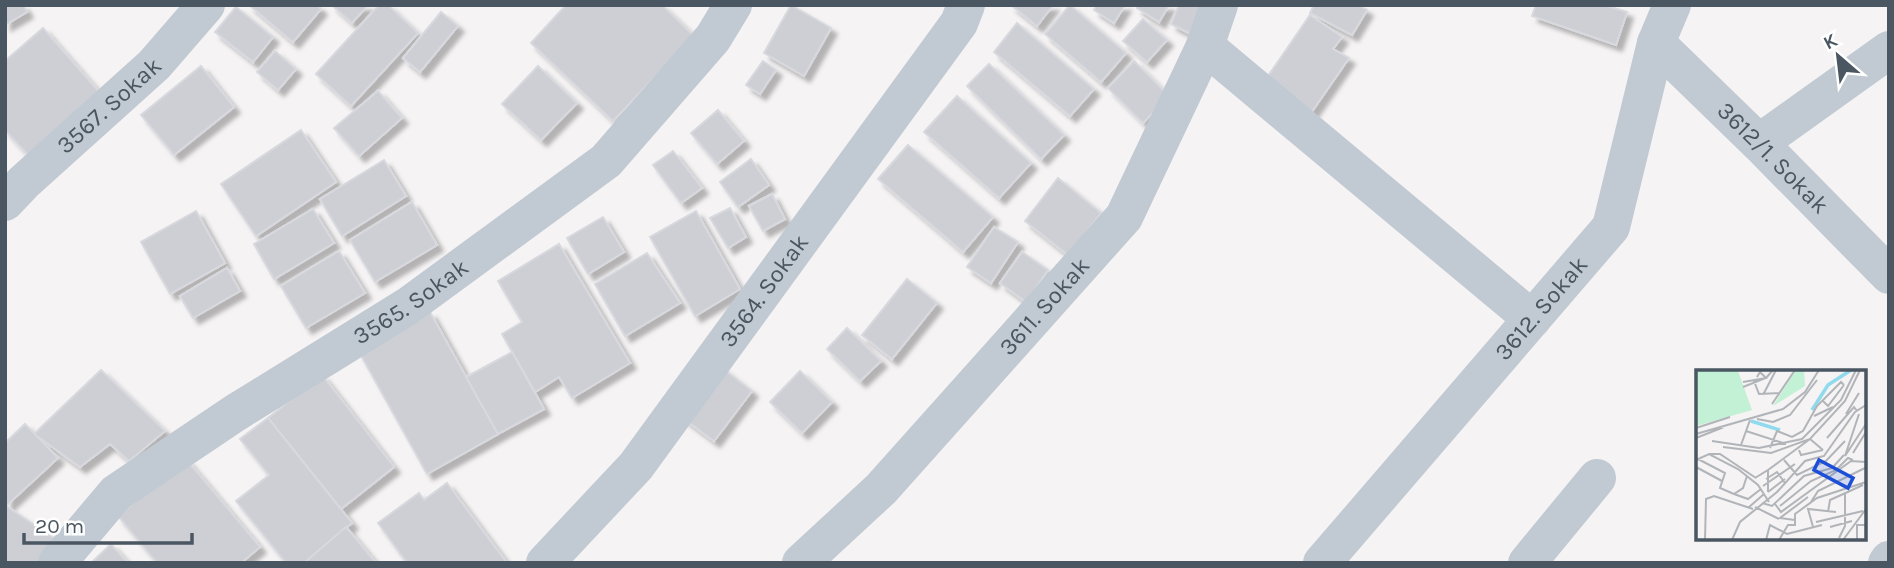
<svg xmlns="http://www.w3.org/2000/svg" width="1894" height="568" viewBox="0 0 1894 568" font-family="Karla,sans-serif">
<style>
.building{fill:#cdcfd5;stroke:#d7d9de;stroke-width:2;filter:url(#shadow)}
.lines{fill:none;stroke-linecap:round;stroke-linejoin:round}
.minor{stroke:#c1cad2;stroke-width:38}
.labels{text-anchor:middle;stroke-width:5;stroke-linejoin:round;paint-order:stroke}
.street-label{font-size:24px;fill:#4a5661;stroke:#fff}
.inset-river{fill:none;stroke:#90daee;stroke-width:3.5}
.inset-road{fill:none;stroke:#b1b4b9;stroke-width:2}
.view{fill:#1d4ed8;fill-opacity:0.15;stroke:#1d4ed8;stroke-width:3.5}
.inset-edge{fill:none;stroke:#4a5661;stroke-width:3.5}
</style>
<defs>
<filter id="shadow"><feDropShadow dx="6" dy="6" stdDeviation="2" flood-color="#0004"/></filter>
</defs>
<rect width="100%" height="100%" fill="#f5f3f3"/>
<g class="building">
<path d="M5,5H23L27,12L5,25Z"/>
<path d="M249,5H317L321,9L293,42Z"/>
<path d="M332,5H368L352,23Z"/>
<path d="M379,5H388L418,33L351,106L316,74Z"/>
<path d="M566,5H662L694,36L613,121L531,43Z"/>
<path d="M791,5L831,28L804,76L764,53Z"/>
<path d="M1011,5H1053L1037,26Z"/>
<path d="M1070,5L1126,53L1101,82L1045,34Z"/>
<path d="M1097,5H1125L1114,23L1094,10Z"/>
<path d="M1138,5H1169L1159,22L1137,8Z"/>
<path d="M1179,5H1203L1193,35L1171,24Z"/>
<path d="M1314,5H1358L1367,10L1352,35L1310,13Z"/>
<path d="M1536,5H1604L1627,12L1616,45L1532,16Z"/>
<path d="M236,7L273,37L253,62L215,32Z"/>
<path d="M441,12L458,26L420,72L403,58Z"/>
<path d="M1310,15L1342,37L1333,49L1349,58L1311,113L1264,82Z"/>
<path d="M1143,19L1167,40L1147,62L1123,41Z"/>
<path d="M1017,23L1094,89L1070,116L994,52Z"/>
<path d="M43,28L100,93L29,156L5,130V61Z"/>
<path d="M275,51L296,69L278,90L257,72Z"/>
<path d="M763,61L776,70L760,94L746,85Z"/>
<path d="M1134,61L1169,96L1143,123L1108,88Z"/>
<path d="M989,64L1064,135L1041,159L967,86Z"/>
<path d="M201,66L234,107L174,155L141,115Z"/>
<path d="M538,66L577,103L541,140L502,104Z"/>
<path d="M378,91L402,118L359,156L334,128Z"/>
<path d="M957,96L1031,163L999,198L924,132Z"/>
<path d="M718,110L744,141L717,164L691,133Z"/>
<path d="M301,130L336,182L256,236L221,184Z"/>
<path d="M908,145L993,217L963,252L878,179Z"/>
<path d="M673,151L702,188L681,203L653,165Z"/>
<path d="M751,159L769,185L738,207L720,182Z"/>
<path d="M384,160L406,196L342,236L320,199Z"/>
<path d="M1058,178L1101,213L1068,255L1025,221Z"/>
<path d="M772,194L785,219L763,231L749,206Z"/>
<path d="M412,202L437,245L375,282L350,240Z"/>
<path d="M730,208L746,237L728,248L710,218Z"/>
<path d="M313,209L334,243L274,279L254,244Z"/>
<path d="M196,211L225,263L170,294L141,242Z"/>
<path d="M696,211L740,289L695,316L650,237Z"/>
<path d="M603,217L624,252L588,274L567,238Z"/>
<path d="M994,227L1018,242L991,283L967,267Z"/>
<path d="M559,244L630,363L572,398L559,377L535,392L502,334L522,322L498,281Z"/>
<path d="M339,251L365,293L306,328L281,286Z"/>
<path d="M1022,252L1048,270L1026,302L1000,283Z"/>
<path d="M647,253L680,303L625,336L595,284Z"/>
<path d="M227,268L240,291L193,318L180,296Z"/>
<path d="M907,279L937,303L892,359L862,335Z"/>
<path d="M430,312L498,434L427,474L359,352Z"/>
<path d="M847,328L881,361L860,381L827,349Z"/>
<path d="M512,352L544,409L498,434L466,377Z"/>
<path d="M721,367L752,391L714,441L683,418Z"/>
<path d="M101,370L165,431L129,461L110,444L80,467L34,434Z"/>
<path d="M800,371L832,402L802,433L770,402Z"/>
<path d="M322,375L394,467L341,509L268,418Z"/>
<path d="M268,418L352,523L304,563H286L236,501L269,475L240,439Z"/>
<path d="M25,424L58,458L6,506L5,443Z"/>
<path d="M186,459L260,547L241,563H157L118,516Z"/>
<path d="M447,483L507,563H407L378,523L419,493L424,500Z"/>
<path d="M5,505L58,541L41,563H5Z"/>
<path d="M346,527L376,563H304Z"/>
<path d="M111,544L128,563H91Z"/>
</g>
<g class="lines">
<g class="minor">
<path id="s1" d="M1656,43L1759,143L1889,275"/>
<path d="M1205,46L1532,319"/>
<path d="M1759,143L1889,50"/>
<path id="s2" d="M5,202L24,182L154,65L206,5"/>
<path id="s3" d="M57,563L116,493L235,413L408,306L606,161L713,38L733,5"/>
<path id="s4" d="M545,563L636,466L959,23L966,5"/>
<path id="s5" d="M801,563L881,489L1124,217L1205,46L1219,5"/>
<path id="s6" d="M1322,563L1611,227L1656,43L1672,5"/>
<path d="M1527,563L1597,478"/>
<path d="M1887,563L1889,560"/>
</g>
</g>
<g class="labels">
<g class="street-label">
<text dy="8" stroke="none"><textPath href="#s2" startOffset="142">3567. Sokak</textPath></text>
<text dy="8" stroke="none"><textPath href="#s1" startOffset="164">3612/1. Sokak</textPath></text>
<text dy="8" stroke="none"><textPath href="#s4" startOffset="350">3564. Sokak</textPath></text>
<text dy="8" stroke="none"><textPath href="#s3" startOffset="443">3565. Sokak</textPath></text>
<text dy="8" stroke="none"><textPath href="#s5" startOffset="354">3611. Sokak</textPath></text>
<text dy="8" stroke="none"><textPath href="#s6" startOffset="336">3612. Sokak</textPath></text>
</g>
</g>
<g transform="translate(1696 370)">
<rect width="170" height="170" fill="#f5f3f3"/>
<path d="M0,0L42,1L56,40L0,56ZM100,0H108L109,16L77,36Z" fill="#c3f1d5"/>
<path class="inset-river" d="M116,40L132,15L155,0M55,51L84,60"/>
<path class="inset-road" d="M58,11L63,24L84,23M47,12L70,8L77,0M47,17L70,8L64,2L61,7M67,25L80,0M127,31L132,36L148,15M76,34L99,0M150,44L163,23M163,44L149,86L170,54M118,46L137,37M61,49L77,52L94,45L121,10M0,58L34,47M50,61L90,74M0,64L87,39L109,22L123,0M0,68L28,57M131,68L158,37L161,41M16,71L63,78L106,69L145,30L160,0M45,75L54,50M27,77L75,83L114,69L149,31L164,0M74,78L81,61L96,67L107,61L121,36L145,12L148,15M103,80L105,85L127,80M157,83L170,62M13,84H24L60,108M2,89L29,103L24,118L38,124L47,118L51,106M0,90L13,84L42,99L62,115L73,132M88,90L101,105L130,91L149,71M0,97L26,111M72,100L114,69L127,80M59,108L72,100V122M70,109L81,102L89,113M67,116L99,94M72,122L89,109M38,124L52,129L65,119M115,132L122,121L169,98M66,133L76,136L108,106L136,98L148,85M79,134L85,142L155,91L170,92M84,136L115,111L140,100L152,88L157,90M59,137L83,149M52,138L68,124M132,142L134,130L167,115M99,150L84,148L112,127M120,152L167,141M117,157L112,139L140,142M134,157L156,151M143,168L149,156V124M9,170L10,129L18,126L57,139M36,170L44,152L81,122L109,91L128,86L159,42L170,35M70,170L74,155L91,164L126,155M83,170L92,155H99V144L121,128L170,112M147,170L170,139M161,170V155H170"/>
<path class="view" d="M123,90L157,108L152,118L118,100Z"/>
<rect width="170" height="170" class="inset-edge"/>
</g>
<rect width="1894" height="568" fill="none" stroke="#4a5661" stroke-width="14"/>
<g transform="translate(1838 56) rotate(332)" stroke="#ffffff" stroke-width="5" paint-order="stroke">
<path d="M0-5L12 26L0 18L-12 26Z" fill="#4a5661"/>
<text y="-10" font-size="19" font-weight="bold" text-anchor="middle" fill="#4a5661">K</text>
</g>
<path d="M24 533v10h168v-10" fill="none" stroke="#4a5661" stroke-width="3.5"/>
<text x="35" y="533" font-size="21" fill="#4a5661" stroke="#ffffff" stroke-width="5" paint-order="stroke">20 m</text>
</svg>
